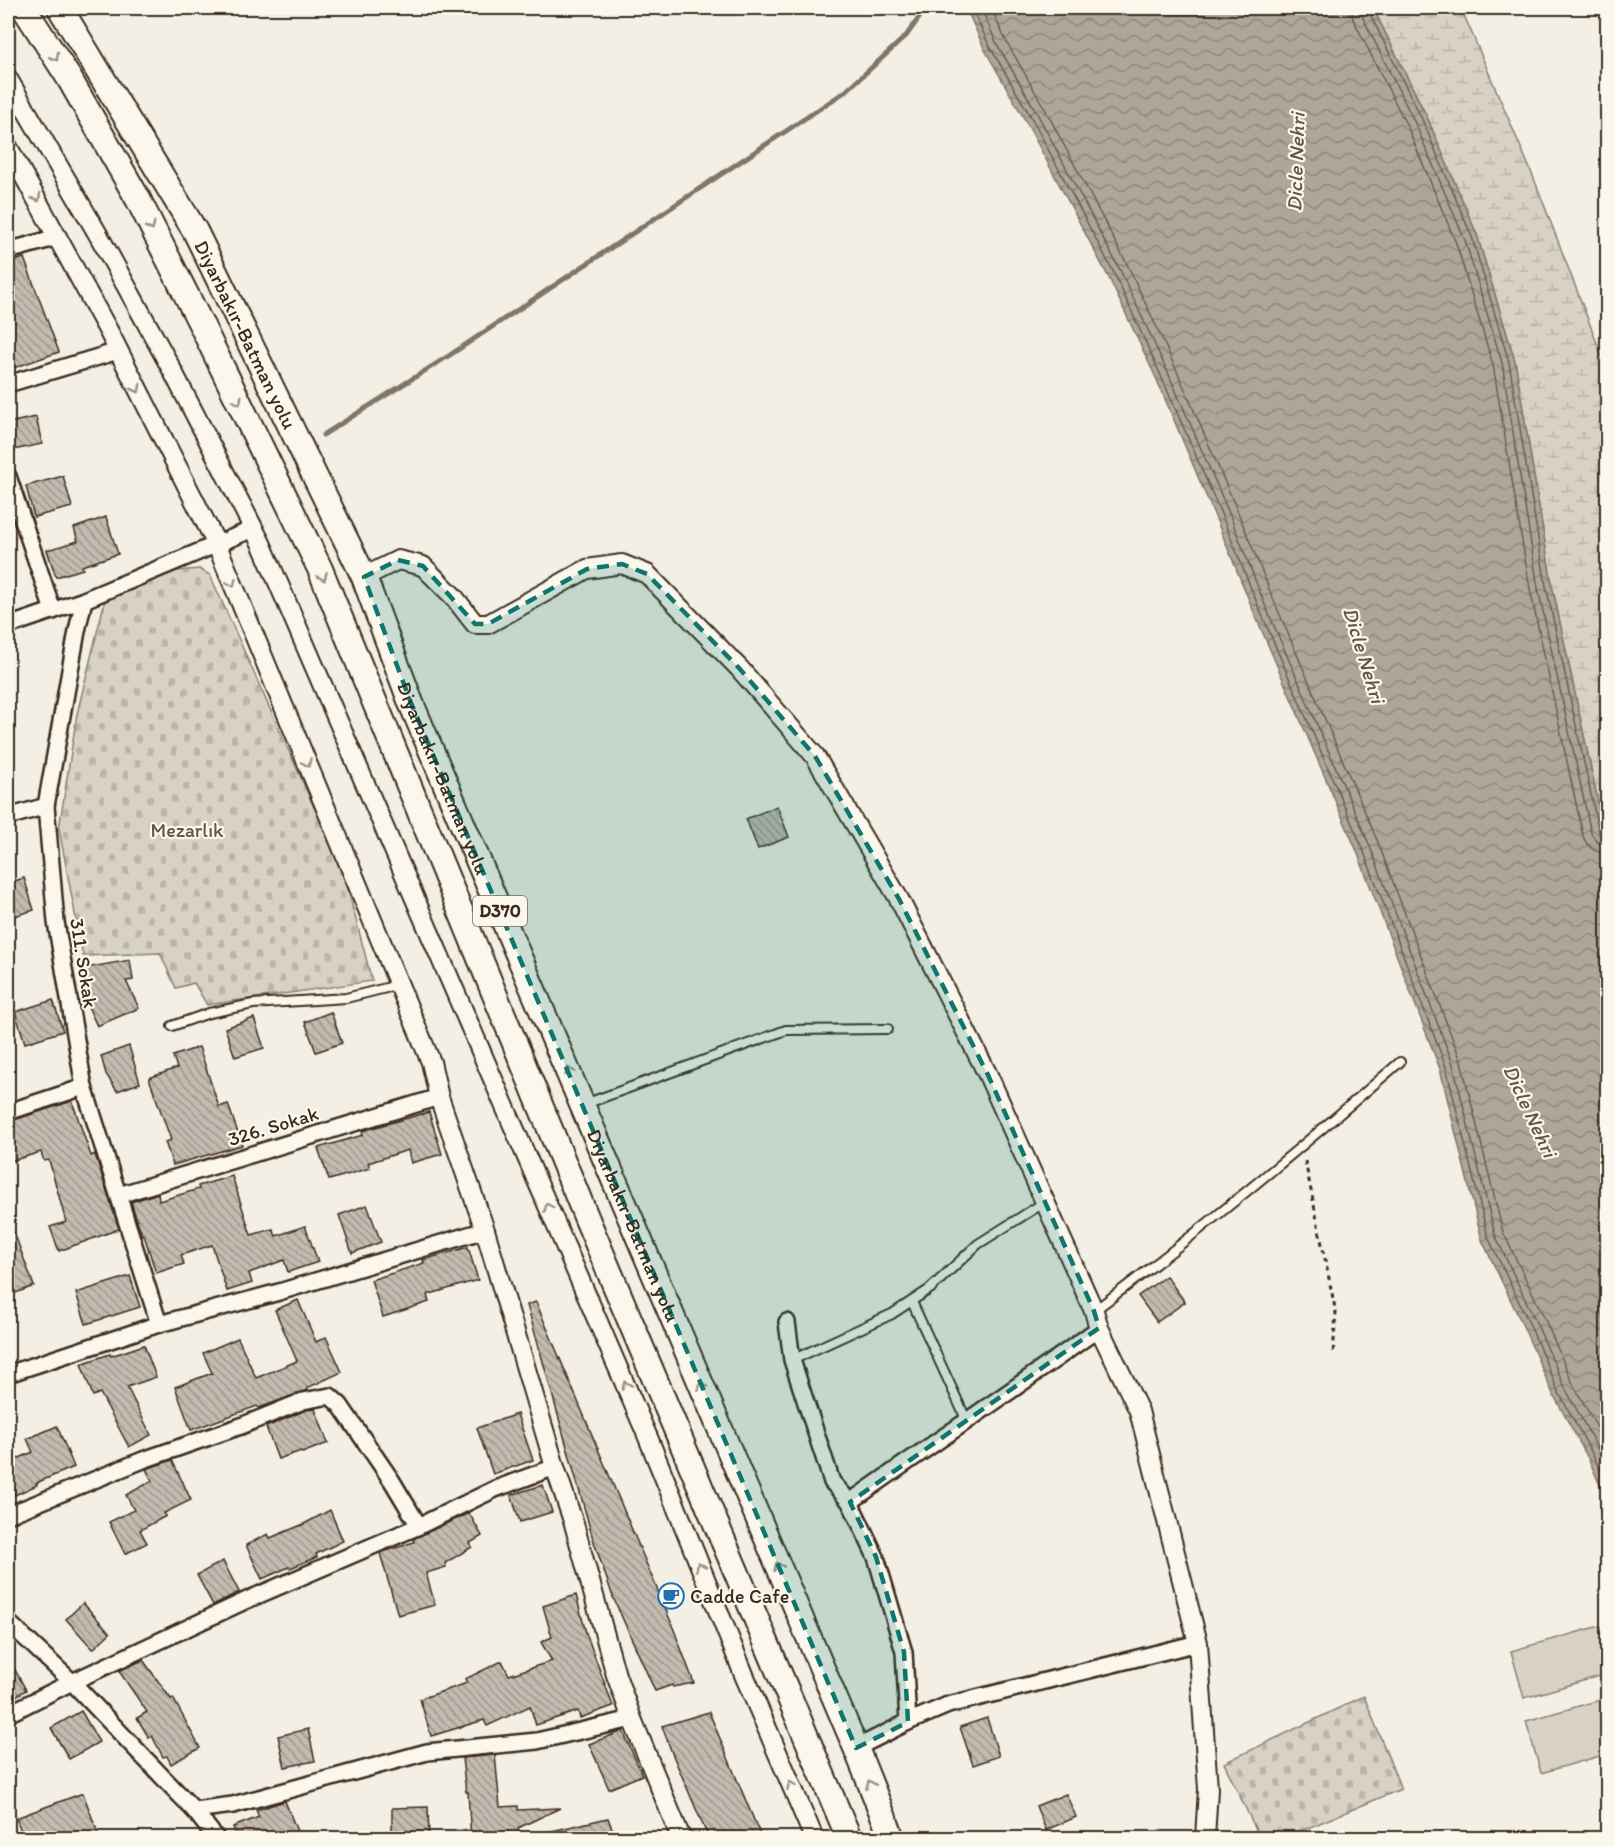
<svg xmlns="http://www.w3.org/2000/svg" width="1615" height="1846" viewBox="0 0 1615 1846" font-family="Itim,sans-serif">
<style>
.wetland{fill:url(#wetland-marsh);stroke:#8a7e72;stroke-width:1.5}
.cemetery{fill:url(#cemetery-stones);stroke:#8a7e72;stroke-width:1.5}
.pitch{fill:#d8d1c6;stroke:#8a7e72;stroke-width:1.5}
.water{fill:url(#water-waves);stroke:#817468;stroke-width:1.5}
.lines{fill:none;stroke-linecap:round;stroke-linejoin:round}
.shore{stroke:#695c50;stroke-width:1.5}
.stream{stroke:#817468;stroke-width:5}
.building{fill:url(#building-back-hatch);stroke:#3b2a1e;stroke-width:1.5}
.service-casing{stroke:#3b2a1e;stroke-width:12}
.minor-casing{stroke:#3b2a1e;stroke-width:20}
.tertiary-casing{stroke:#3b2a1e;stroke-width:22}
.trunk-casing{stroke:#3b2a1e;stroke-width:28}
.path{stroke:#3b2a1e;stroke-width:3;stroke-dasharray:4.5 4.5;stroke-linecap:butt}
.service{stroke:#fbf7ec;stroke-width:8}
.minor{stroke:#fbf7ec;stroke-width:15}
.tertiary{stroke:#fbf7ec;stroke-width:18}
.trunk{stroke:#fbf7ec;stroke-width:24}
.oneway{stroke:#9b9085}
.marked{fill:#0f766e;fill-opacity:0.2;stroke:#0f766e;stroke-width:4.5;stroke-dasharray:12 8;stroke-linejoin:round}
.labels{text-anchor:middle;stroke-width:4.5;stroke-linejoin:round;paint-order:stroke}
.shield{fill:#fbf7ec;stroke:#75685c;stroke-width:1.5}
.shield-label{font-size:18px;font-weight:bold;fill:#3b2a1e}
.street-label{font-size:20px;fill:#3b2a1e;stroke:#fbf7ec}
.park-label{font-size:20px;fill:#625448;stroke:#fbf7ec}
.poi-label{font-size:20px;fill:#3b2a1e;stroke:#fbf7ec;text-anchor:start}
.water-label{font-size:21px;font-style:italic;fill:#645549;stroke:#fbf7ec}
</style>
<defs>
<pattern id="wetland-marsh" width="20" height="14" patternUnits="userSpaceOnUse" patternTransform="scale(1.5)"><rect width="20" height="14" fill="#d8d1c6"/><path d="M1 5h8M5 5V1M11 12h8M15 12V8" fill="none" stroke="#bab4aa"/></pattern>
<pattern id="cemetery-stones" width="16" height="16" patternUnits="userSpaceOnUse" patternTransform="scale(1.5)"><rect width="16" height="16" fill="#d8d1c6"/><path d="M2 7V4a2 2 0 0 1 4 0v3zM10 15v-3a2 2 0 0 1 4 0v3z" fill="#bab4aa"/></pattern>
<pattern id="water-waves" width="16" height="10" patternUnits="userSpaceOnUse" patternTransform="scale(1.5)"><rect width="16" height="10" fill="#afa69a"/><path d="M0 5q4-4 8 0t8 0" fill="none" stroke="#90877d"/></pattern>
<pattern id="building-back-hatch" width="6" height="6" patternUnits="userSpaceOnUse" patternTransform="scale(1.5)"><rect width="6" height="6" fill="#c3bbb0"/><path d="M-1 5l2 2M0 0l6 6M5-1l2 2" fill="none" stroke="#a0988f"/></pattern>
</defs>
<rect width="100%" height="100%" fill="#f3efe4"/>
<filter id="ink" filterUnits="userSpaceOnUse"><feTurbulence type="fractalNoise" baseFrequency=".0167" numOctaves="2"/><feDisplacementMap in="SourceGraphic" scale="12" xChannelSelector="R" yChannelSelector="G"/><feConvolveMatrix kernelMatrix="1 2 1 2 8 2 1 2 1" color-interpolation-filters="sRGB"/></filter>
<g filter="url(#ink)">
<path class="wetland" d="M1373,8H1461L1533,176L1607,369V844L1552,585L1515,361L1477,235L1427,117Z"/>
<g class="cemetery">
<path d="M199,569L210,575L344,874L372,981L207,1005L194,983L176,988L160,953L83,956L59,829L77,714L105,600L146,582L176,571Z"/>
<path d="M1364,1696L1401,1789L1284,1838H1260L1224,1763Z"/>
</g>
<g class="pitch">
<path d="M1600,1626L1607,1650V1674L1524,1698L1511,1651Z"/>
<path d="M1607,1698V1754L1541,1773L1526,1721Z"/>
</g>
<path class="water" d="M966,8H1373L1427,117L1477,235L1515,361L1552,585L1607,844V1501L1589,1460L1553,1394L1523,1326L1482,1240L1440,1069L1356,849L1253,610L1216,519L1157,380L1109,278L1025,120L985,50Z"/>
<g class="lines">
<g class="shore">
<path d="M972,8L990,47L1031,117L1115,275L1162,378L1222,516L1259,608L1362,847L1446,1067L1488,1237L1529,1323L1558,1391L1594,1457L1608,1486"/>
<path d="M981,8L997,44L1037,113L1121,272L1169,375L1229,513L1265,605L1369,844L1453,1064L1495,1235L1535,1320L1565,1388L1608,1468"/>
<path d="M991,8L1005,39L1045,109L1129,268L1177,371L1237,510L1274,601L1377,840L1461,1061L1503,1232L1544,1317L1573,1384L1608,1447"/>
<path d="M1351,8L1353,19L1407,126L1456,243L1493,365L1530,589L1583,836C1587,847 1595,853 1608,854"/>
<path d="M1361,8L1362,16L1415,123L1465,240L1502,363L1538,588L1591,833L1597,842L1608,845"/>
<path d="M1368,8L1369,12L1422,119L1472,237L1509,362L1546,586L1599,832L1602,836L1608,837"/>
</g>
<path class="stream" d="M323,435L450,355L846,91L906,36L926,8"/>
</g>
<g class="building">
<path d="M24,258L59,352L8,370V263Z"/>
<path d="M36,417L42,444L13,450L8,423Z"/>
<path d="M63,476L72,507L34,517L26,486Z"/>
<path d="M106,517L118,554L82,566L83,569L56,577L47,550L78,541L74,528Z"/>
<path d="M777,806L789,837L758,849L746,819Z"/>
<path d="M24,878L34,910L8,918V883Z"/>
<path d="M130,960L133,980L126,981L139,1008L97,1026L85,1000L90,998L85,968Z"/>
<path d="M53,1000L63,1031L25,1043L15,1012Z"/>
<path d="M331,1012L342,1043L316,1052L305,1022Z"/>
<path d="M254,1018L264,1048L235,1057L225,1028Z"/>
<path d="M129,1046L140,1083L117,1091L106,1074L101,1056Z"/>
<path d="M199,1047L219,1107L228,1104L242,1145L173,1165L165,1142L171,1140L149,1078L177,1068L173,1056Z"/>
<path d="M72,1101L91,1156L95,1154L119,1229L59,1251L50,1227L66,1222L49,1160L44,1161L41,1152L8,1162V1122Z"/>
<path d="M429,1112L442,1154L411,1163L408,1150L368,1163L370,1168L329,1180L318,1148L363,1135L362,1131Z"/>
<path d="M232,1176L251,1235L273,1229L276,1236L305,1226L318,1262L288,1272L284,1260L249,1273L252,1283L227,1291L212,1245L181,1255L184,1264L156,1273L144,1235H142L131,1202L158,1193L159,1201L199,1189L198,1186Z"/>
<path d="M367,1205L381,1242L352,1253L339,1215Z"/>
<path d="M8,1219H9L34,1286L8,1296Z"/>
<path d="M468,1247L478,1280L427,1295L429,1302L383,1317L371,1280L424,1263L423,1260Z"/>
<path d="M130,1276L140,1307L86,1324L76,1293Z"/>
<path d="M1166,1276L1185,1302L1157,1322L1138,1296Z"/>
<path d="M298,1300L316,1342L326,1337L342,1372L307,1388L308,1390L259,1408L257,1406L191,1430L175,1387L212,1373L203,1353L238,1338L256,1378L297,1361L275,1310Z"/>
<path d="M536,1302L671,1622L694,1683L673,1687L672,1685L655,1691L613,1597L593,1539L527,1305Z"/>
<path d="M144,1345L156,1377L127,1387L151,1435L129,1447L100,1393L93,1396L81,1364L110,1354L111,1356Z"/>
<path d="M315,1409L328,1443L302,1453L301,1451L278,1459L266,1427L306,1410Z"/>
<path d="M517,1414L533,1460L493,1474L477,1428Z"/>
<path d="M57,1426L74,1467L36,1483L37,1485L15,1495L8,1479V1463L33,1452L27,1439Z"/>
<path d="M172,1460L191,1500L164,1513L166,1516L140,1530L147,1543L125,1554L109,1522L134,1510L126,1495L152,1481L146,1469Z"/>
<path d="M543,1485L552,1512L520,1522L511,1495Z"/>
<path d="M330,1510L343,1541L316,1554L317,1557L290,1568L289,1567L262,1579L246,1545L268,1534L270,1538L304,1524Z"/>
<path d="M469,1513L482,1536L470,1543L472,1547L445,1563L446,1567L426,1573L435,1605L398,1615L380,1553L414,1542L413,1539Z"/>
<path d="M223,1561L239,1592L213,1605L197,1575Z"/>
<path d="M576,1595L586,1633L613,1706L580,1718L578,1711L536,1725L530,1706L487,1726L484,1720L431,1736L420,1699L467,1683L465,1679L502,1661L509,1675L552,1661L541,1642L552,1637L543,1606Z"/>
<path d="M83,1603L110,1633L93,1649L66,1619Z"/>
<path d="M8,1657L26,1690L8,1701Z"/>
<path d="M143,1660L171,1699L173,1698L200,1748L171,1764L167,1756L163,1757L152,1736L149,1738L137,1718L147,1712L119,1671Z"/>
<path d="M81,1711L99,1742L69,1759L51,1728Z"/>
<path d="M709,1712L733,1770L762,1839H709L672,1753L662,1726Z"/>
<path d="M987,1718L999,1756L973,1765L960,1727Z"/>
<path d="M308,1729L315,1761L285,1767L278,1736Z"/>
<path d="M623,1731L642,1775L609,1789L589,1744Z"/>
<path d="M495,1755L500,1807L518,1806V1810L560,1808L518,1828L522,1839H471L468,1792H466L462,1758Z"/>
<path d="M83,1793L100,1839H24L16,1818Z"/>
<path d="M1066,1794L1076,1817L1046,1830L1036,1806Z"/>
<path d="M285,1801L300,1839H237L233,1827L259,1817L256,1810Z"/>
<path d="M428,1807L429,1839H392V1808Z"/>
<path d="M608,1818L616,1839H543V1833Z"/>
</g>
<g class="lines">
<g class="service-casing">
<g id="service">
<path d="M172,1026L209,1013L253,1004L346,998L398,985"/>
<path d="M585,1104L786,1030L888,1029"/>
<path d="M912,1302L967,1421"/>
<path d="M1095,1310C1200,1232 1301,1148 1400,1062"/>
<path d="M792,1360L892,1314L930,1289L978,1244L1045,1202"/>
</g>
</g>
<g class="minor-casing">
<g id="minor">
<path d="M8,251L58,237"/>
<path d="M8,384L118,351"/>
<path d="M8,476L53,611"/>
<path d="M84,600L77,631L46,806L56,922L84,1087L159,1324"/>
<path d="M8,626L84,600L253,529"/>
<path d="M8,817L46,806"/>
<path d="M8,1112L84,1087"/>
<path d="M119,1195L439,1097"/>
<path d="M787,1322L792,1360L832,1482L850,1502L876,1557L904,1652L908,1722L856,1748"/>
<path d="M8,1374L159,1324L279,1292L485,1230"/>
<path d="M850,1502C933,1443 1017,1388 1099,1328"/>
<path d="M8,1515L143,1460L241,1426L303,1401L330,1396L340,1405L392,1481L419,1526"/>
<path d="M8,1622L72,1682L194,1810L216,1838"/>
<path d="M8,1714L72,1682L247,1600L419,1526L495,1489L555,1467"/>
<path d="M908,1722L948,1705L1198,1643"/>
<path d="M194,1810L233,1805L427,1752L537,1741L632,1719"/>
</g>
</g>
<g class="tertiary-casing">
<g id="tertiary">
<path d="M8,79L99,236L171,368L261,543L647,1435L745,1677L814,1838"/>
<path d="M8,147L109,332L216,543L431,1062L439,1097L485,1230L555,1467L574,1524L616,1675L632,1719L681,1838"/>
<path d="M364,577L398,560L423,566L454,597L475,624H488L587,569L622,564L647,574L739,668L815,756L899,899L988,1075L1094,1311L1099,1328L1139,1411L1198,1643L1208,1789L1205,1838"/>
</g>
</g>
<g class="trunk-casing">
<g id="trunk">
<path d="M24,8L69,78L138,199L201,324L320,569L587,1219L849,1838"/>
<path id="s1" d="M60,8L195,231L364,577L411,703L856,1748L892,1838"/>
</g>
</g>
<path class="path" d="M1305,1161L1336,1313L1333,1354"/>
<use href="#service" class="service"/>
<use href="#minor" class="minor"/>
<use href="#tertiary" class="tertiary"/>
<use href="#trunk" class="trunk"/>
</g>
<defs><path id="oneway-chevron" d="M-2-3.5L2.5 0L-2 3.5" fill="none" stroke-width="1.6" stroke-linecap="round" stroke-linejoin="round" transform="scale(1.5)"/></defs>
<g class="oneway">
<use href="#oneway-chevron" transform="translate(55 57) rotate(58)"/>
<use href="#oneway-chevron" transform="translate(37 198) rotate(61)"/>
<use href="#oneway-chevron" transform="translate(151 227) rotate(63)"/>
<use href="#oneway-chevron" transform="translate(137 389) rotate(63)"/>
<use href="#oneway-chevron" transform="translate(238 401) rotate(64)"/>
<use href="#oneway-chevron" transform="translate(323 577) rotate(67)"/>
<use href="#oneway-chevron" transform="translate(232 583) rotate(67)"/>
<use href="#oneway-chevron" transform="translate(307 763) rotate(67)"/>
<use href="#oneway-chevron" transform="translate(569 1071) rotate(-113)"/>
<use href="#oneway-chevron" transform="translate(548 1207) rotate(-113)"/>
<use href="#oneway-chevron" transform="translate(626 1385) rotate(-113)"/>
<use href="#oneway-chevron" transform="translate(702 1386) rotate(-113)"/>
<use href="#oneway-chevron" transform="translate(700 1566) rotate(-112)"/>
<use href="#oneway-chevron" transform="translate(778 1566) rotate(-113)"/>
<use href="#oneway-chevron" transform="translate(870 1784) rotate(-112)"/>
<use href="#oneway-chevron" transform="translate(791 1785) rotate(-113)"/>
</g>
</g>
<path class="marked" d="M398,560L423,566L475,624H488L587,569L622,564L647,574L739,668L815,756L899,899L988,1075L1094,1311L1099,1328L850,1502L876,1557L904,1652L908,1722L856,1748L411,703L364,577Z"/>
<defs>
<g id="cafe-ring" transform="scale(1.35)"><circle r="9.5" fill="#fbf7ec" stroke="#1f6fb2" stroke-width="1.5"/><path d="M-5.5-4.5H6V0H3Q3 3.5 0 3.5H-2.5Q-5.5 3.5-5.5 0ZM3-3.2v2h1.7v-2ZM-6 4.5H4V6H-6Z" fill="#1f6fb2"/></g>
</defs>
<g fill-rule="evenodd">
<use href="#cafe-ring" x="671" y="1596"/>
</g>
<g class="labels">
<rect class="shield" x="473" y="896" width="54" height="30" rx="4.5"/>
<g class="shield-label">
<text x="500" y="917">D370</text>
</g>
<g class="street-label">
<text dy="7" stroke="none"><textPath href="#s1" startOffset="376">Diyarbakır-Batman yolu</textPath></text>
<text dy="7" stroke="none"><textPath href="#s1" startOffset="862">Diyarbakır-Batman yolu</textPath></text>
<text transform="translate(84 963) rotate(81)" y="7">311. Sokak</text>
<text transform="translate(273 1126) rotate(-17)" y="7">326. Sokak</text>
<text dy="7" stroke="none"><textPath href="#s1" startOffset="1348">Diyarbakır-Batman yolu</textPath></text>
</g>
<g class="park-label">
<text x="187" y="837">Mezarlık</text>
</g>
<g class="poi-label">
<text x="690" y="1603">Cadde Cafe</text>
</g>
<g class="water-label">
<text transform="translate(1296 162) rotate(-88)" y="7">Dicle Nehri</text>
<text transform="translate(1364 655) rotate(73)" y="7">Dicle Nehri</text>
<text transform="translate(1530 1111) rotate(65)" y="7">Dicle Nehri</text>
</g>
</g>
<rect width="1615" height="1846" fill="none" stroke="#fbf7ec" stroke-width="30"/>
<rect x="15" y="15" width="1585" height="1816" fill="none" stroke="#3b2a1e" stroke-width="2" filter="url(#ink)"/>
</svg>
